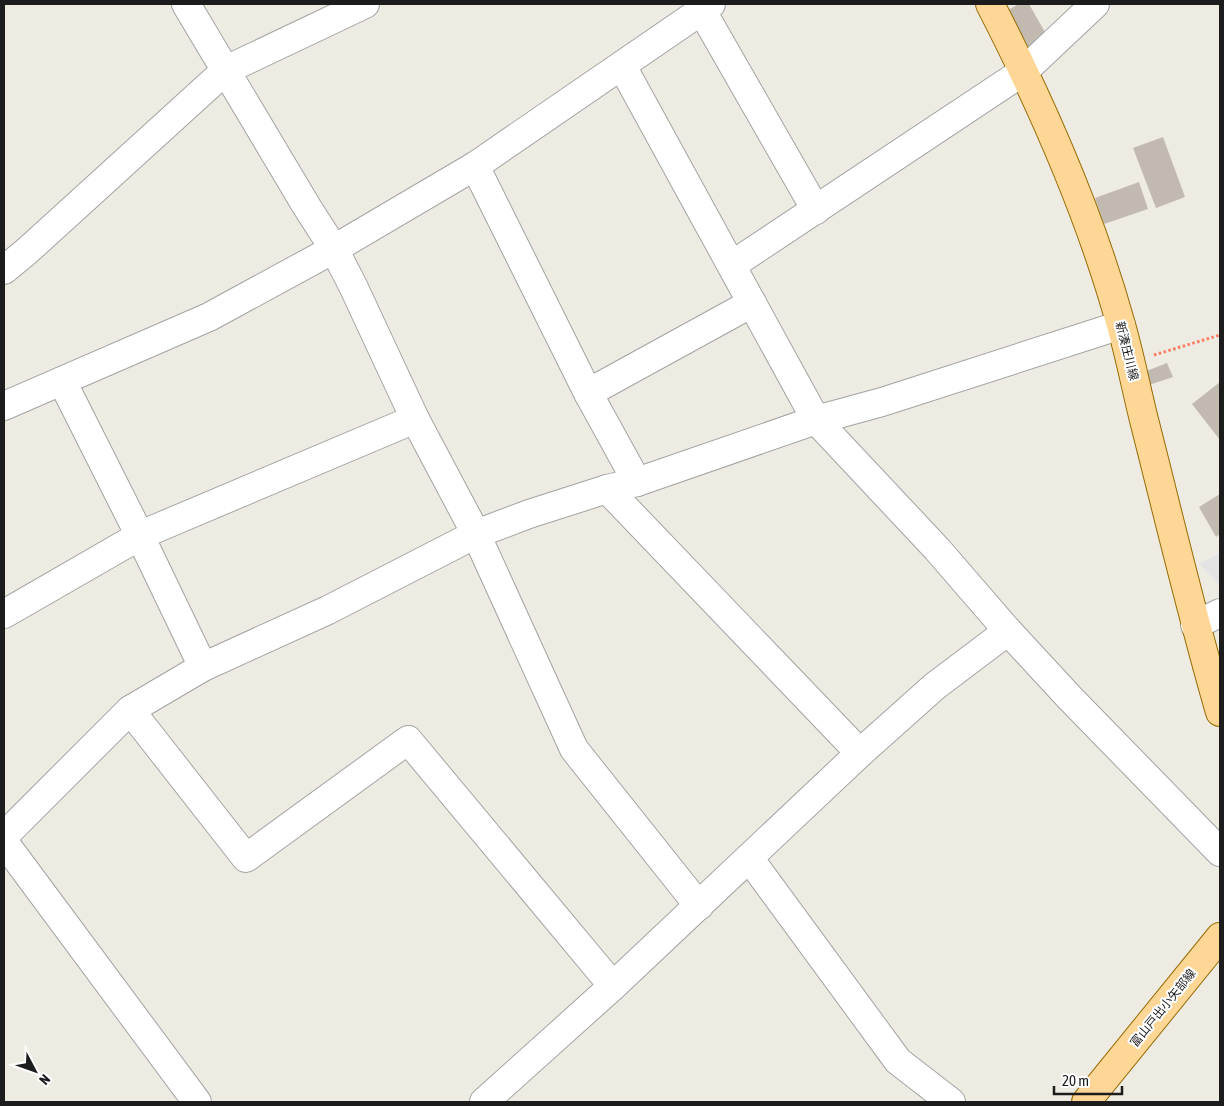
<svg xmlns="http://www.w3.org/2000/svg" width="1224" height="1106" viewBox="0 0 1224 1106" font-family="'Asap Condensed','Noto Sans JP',sans-serif">
<style>
.parking{fill:#e4e4e4}
.building{fill:#c2bab1}
.lines{fill:none;stroke-linecap:round;stroke-linejoin:round}
.minor-casing{stroke:#a3a3a3;stroke-width:30}
.major-casing{stroke:#956b00;stroke-width:30}
.path{stroke:#fd7c64;stroke-width:3;stroke-dasharray:2.5 2.5;stroke-linecap:butt}
.minor{stroke:#fff;stroke-width:28}
.major{stroke:#fed797;stroke-width:28}
.labels{text-anchor:middle;stroke-width:4;stroke-linejoin:round;paint-order:stroke}
.street-label{font-size:12px;fill:#1c1c1c;stroke:#fff}
</style>
<rect width="100%" height="100%" fill="#eeebe2"/>
<path class="parking" d="M1220,553V585L1199,564Z"/>
<g class="building">
<path d="M1019,4H1029L1050,41L1031,52L1008,10Z"/>
<path d="M1163,137L1185,197L1156,208L1133,148Z"/>
<path d="M1139,182L1148,209L1104,224L1095,198Z"/>
<path d="M1167,363L1173,377L1149,385L1144,372Z"/>
<path d="M1220,382V440L1192,404Z"/>
<path d="M1220,494V534L1216,537L1199,507Z"/>
</g>
<g class="lines">
<g class="minor-casing">
<g id="minor">
<path d="M186,4L307,207L334,249L353,286L415,419L476,534L574,749L699,906"/>
<path d="M698,4L816,210"/>
<path d="M622,66L816,420L937,549L1008,631L1069,697L1220,852"/>
<path d="M475,166L588,393L637,482"/>
<path d="M732,265L1024,71L1095,4"/>
<path d="M4,270L27,251L226,70L365,4"/>
<path d="M62,381L140,536L203,667"/>
<path d="M588,393L752,303"/>
<path d="M4,406L209,317L334,249L475,166L711,4"/>
<path d="M607,489L860,753"/>
<path d="M4,614L143,534L415,419"/>
<path d="M1195,625L1220,613"/>
<path d="M130,710L246,858L408,740L613,986"/>
<path d="M4,836L130,710L203,667L328,610L476,534L529,514L607,489L637,482L816,420L882,402L1121,325"/>
<path d="M4,842L197,1102"/>
<path d="M749,858L898,1061L951,1102"/>
<path d="M484,1102L613,986L860,753L935,686L1008,631"/>
</g>
</g>
<g class="major-casing">
<g id="major">
<path d="M990,4C1043,107 1090,213 1121,325C1130,356 1136,388 1144,420C1169,518 1192,616 1220,712"/>
<path d="M1086,1102L1220,937"/>
</g>
</g>
<path class="path" d="M1154,355L1220,335"/>
<use href="#minor" class="minor"/>
<use href="#major" class="major"/>
</g>
<g class="labels">
<g class="street-label">
<text transform="translate(1127 351) rotate(76)" y="4">新湊庄川線</text>
<text transform="translate(1163 1008) rotate(-51)" y="4">富山戸出小矢部線</text>
</g>
</g>
<rect width="1224" height="1106" fill="none" stroke="#1c1c1c" stroke-width="10"/>
<g transform="translate(35 1071) rotate(131)" stroke="#ffffff" stroke-width="4" paint-order="stroke">
<path d="M0-4L9 19L0 12L-9 19Z" fill="#1c1c1c"/>
<text y="-8" font-size="14" font-weight="bold" text-anchor="middle" fill="#1c1c1c">N</text>
</g>
<path d="M1054 1086v8h68v-8" fill="none" stroke="#1c1c1c" stroke-width="2.5"/>
<text x="1062" y="1086" font-size="15" fill="#1c1c1c" stroke="#ffffff" stroke-width="4" paint-order="stroke">20 m</text>
</svg>
